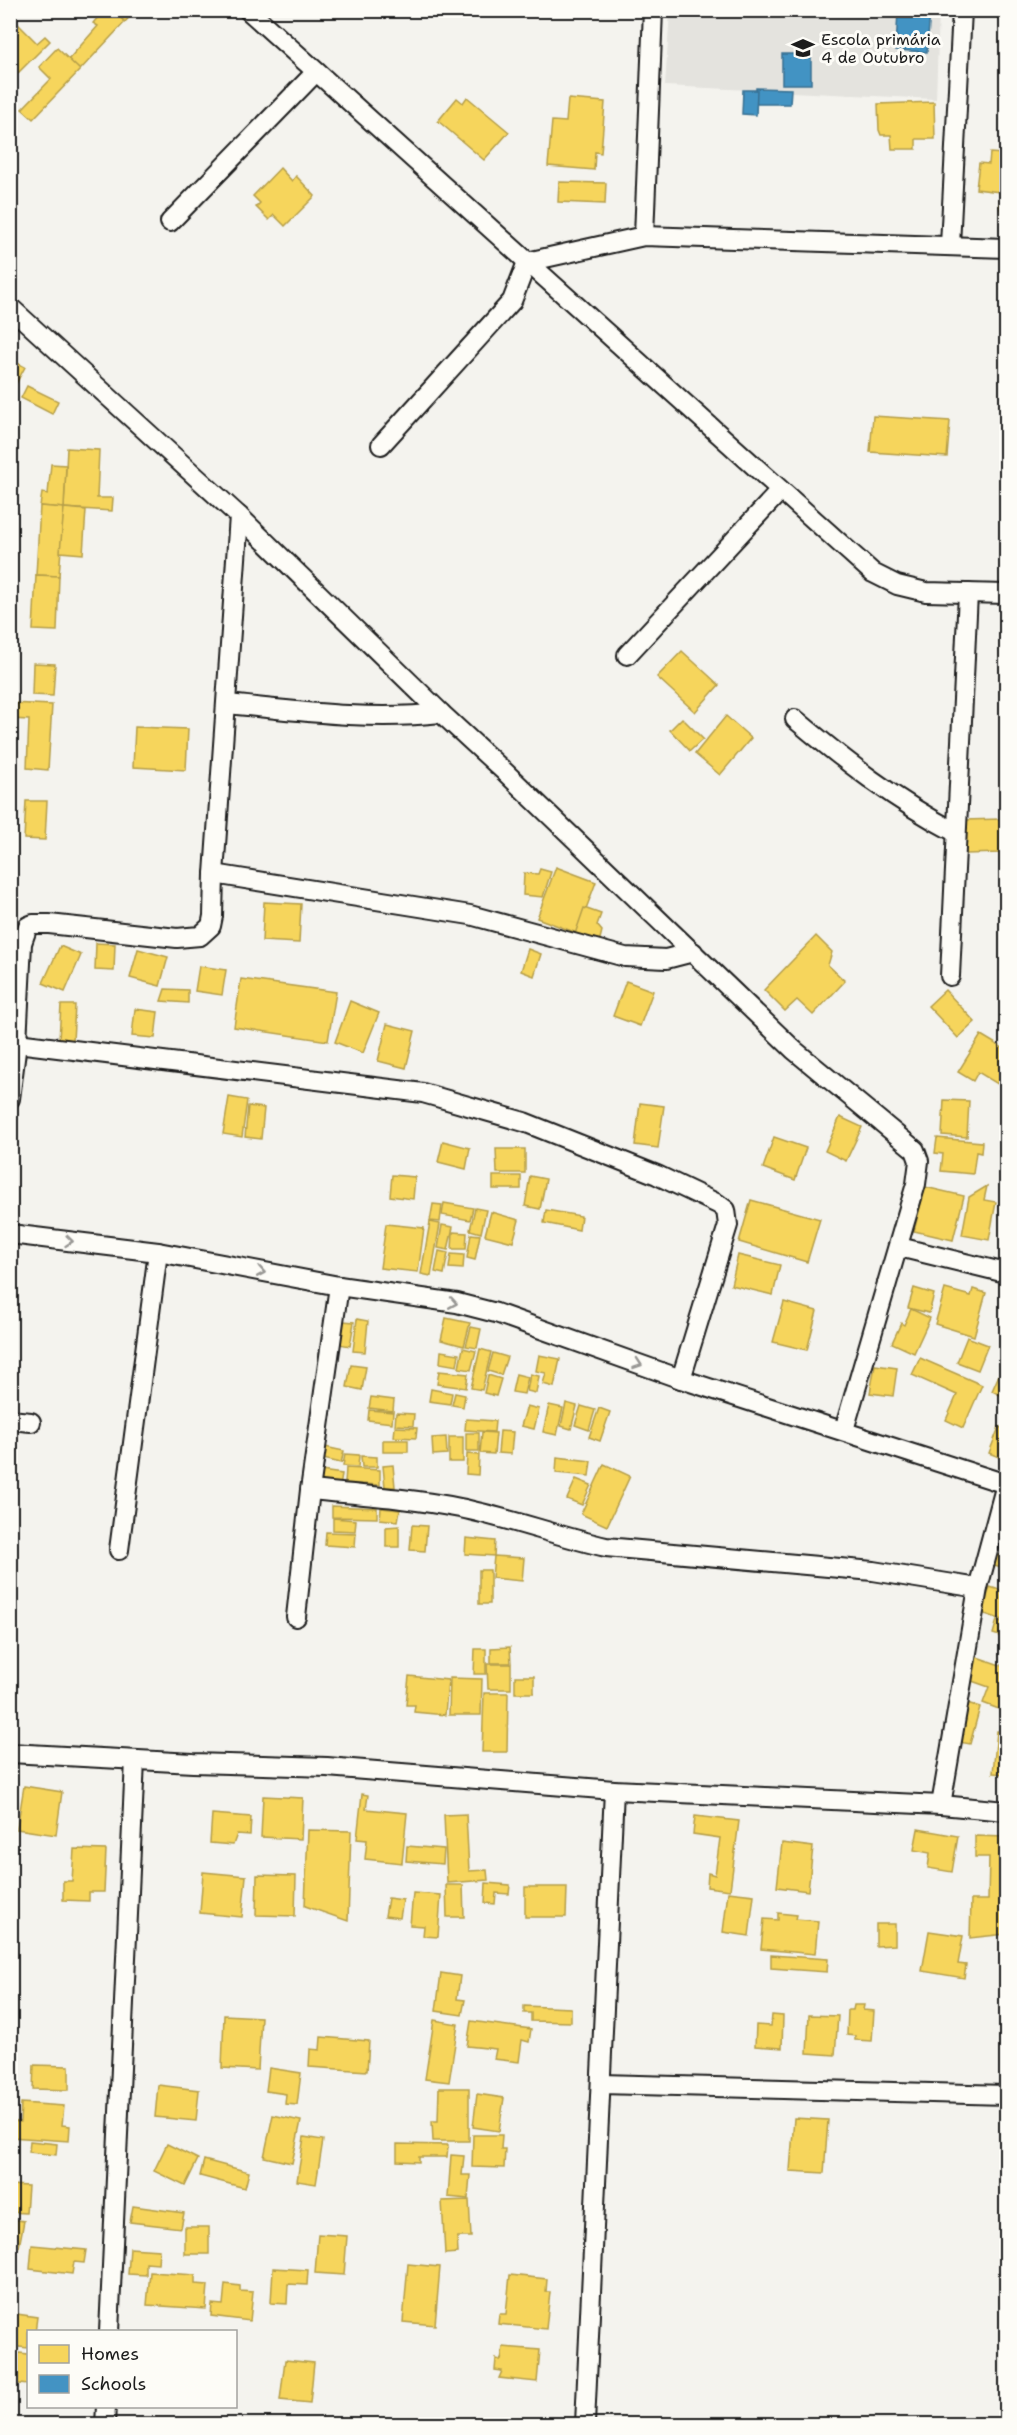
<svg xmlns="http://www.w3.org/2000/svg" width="1017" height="2435" viewBox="0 0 1017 2435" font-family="'Shantell Sans',sans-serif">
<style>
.built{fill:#e4e3de}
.homes{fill:#f6d55c;stroke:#b59e49;stroke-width:1.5}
.schools{fill:#4393c3;stroke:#376f91;stroke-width:1.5}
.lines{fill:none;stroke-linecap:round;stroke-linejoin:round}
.street-casing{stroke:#1c1c1c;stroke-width:22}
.street{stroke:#fdfcf7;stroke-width:18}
.oneway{stroke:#989794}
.labels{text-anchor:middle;stroke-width:6;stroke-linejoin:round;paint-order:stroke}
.poi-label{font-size:16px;fill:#1c1c1c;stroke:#fdfcf7;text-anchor:start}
</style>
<rect width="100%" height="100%" fill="#f4f3ee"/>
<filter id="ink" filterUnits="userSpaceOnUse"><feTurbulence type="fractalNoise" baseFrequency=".0167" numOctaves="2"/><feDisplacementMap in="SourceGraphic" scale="12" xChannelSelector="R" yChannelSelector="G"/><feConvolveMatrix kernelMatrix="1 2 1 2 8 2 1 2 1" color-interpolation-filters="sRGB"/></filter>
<g filter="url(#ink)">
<path class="built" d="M670,11H939L936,99L665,86Z"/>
<g class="homes">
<path d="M104,10H113L125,22L80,70L68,60L98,26L93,23Z"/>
<path d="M113,10H136L125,22Z"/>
<path d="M10,16L37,43L45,36L50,41L10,81Z"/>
<path d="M57,48L80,70L33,119L22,109L51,79L39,67Z"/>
<path d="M467,97L509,132L484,160L438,121L457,98L463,103Z"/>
<path d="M568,99L605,102L601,153L595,152L594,170L548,166L552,121L566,122Z"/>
<path d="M934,102L935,139H916V149H892L891,135H881L879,130L878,104Z"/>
<path d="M1006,134V214L1003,215L1000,209V192L976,189L979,163L989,164L990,153L1004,154Z"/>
<path d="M280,168L292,181L296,176L315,196L285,226L274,215L269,220L256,207L260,203L253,196Z"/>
<path d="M559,182L606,183L605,204L558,202Z"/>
<path d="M10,359L25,367L11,393H10Z"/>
<path d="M27,386L58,401L52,414L21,398Z"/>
<path d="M873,416L950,421L947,457L870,452Z"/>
<path d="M67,448L99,450L97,498H113L112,511L64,508Z"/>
<path d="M51,464L66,465L64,508L40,506L42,493L48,494Z"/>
<path d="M40,506L64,508L59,576L36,575Z"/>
<path d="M64,508L86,510L83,554L60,552Z"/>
<path d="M36,575L59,576L57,631L33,630Z"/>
<path d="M682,651L719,685L695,712L657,677Z"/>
<path d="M33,663L55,664L53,696L32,695Z"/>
<path d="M10,703L52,705L48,770L27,768L29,720L10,719Z"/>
<path d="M726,716L751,738L720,775L695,754Z"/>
<path d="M682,718L703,739L690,751L670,730Z"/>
<path d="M135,727L188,729L186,770L133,767Z"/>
<path d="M26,801H47L45,840L24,839Z"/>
<path d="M1001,819L1002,853L965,854L964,820Z"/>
<path d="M556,867L596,882L577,933L537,918Z"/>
<path d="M540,869L551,872L543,897L523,895L524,873L538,874Z"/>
<path d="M264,902L301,904L299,943L262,941Z"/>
<path d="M584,908L601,914L597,925L602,931L600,939L593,940L575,934Z"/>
<path d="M816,936L832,952L828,965L845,981L813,1015L797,1000L785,1011L764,990Z"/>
<path d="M96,943L115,944L114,971L95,970Z"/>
<path d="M60,946L81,955L65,992L43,983Z"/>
<path d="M138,949L168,957L160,986L130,978Z"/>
<path d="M528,949L541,954L534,976L521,971Z"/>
<path d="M199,966L226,970L222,995L195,991Z"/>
<path d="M241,979L336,992L328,1041L234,1027Z"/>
<path d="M626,981L653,991L640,1026L613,1016Z"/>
<path d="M165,989L188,990V1003L161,1001Z"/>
<path d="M945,990L975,1022L958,1038L928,1006Z"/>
<path d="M350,1001L379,1013L363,1053L335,1042Z"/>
<path d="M61,1005H75L73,1041L59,1040Z"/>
<path d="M135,1009L158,1012L155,1038L132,1036Z"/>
<path d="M387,1024L415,1031L406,1068L378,1061Z"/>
<path d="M981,1035L1006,1050V1089L978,1072L973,1081L958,1072Z"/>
<path d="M229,1097L247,1100L242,1137L223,1134Z"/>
<path d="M944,1100L969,1101L967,1137L942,1135Z"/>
<path d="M640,1103L664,1106L658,1148L635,1145Z"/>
<path d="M248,1106L264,1108L261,1139L245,1137Z"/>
<path d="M840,1117L862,1127L846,1161L825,1151Z"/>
<path d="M774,1137L806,1148L795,1180L763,1168Z"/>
<path d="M937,1138L982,1142L981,1153L976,1152L973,1174L941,1171L943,1154L935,1153Z"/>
<path d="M443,1141L470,1148L466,1169L438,1162Z"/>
<path d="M496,1149H525V1173H497Z"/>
<path d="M392,1175L415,1177L413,1199L390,1196Z"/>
<rect x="493" y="1176" width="28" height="13"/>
<path d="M530,1176L546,1179L540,1209L525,1206Z"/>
<path d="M987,1186L984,1200L996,1202L989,1240L962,1235L969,1197Z"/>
<path d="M925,1187L964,1196L953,1240L914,1231Z"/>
<path d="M751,1200L820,1219L807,1262L739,1242Z"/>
<path d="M444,1203L473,1208L470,1220L442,1215Z"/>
<path d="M433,1204L442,1205L440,1222L430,1221Z"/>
<path d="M475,1208L486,1210L481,1233L470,1230Z"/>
<path d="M546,1210L581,1216L579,1230L544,1223Z"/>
<path d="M491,1212L519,1220L513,1242L485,1235Z"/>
<path d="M430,1222L440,1224L431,1276L421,1274Z"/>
<path d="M386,1224L424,1228L418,1272L380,1268Z"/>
<path d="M442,1225L453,1227L448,1250L438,1248Z"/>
<path d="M453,1232L467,1233L466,1249H452Z"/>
<path d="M471,1234L480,1235L475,1260L467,1258Z"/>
<path d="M439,1251L448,1253L444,1274L435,1272Z"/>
<path d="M451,1254L464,1255L463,1269L449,1268Z"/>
<path d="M738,1255L780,1265L773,1295L731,1285Z"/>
<path d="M914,1288L934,1294L929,1313L908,1308Z"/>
<path d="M945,1289L971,1296L973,1289L986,1293L974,1336L935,1324Z"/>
<path d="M784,1302L817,1311L807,1350L773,1342Z"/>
<path d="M911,1309L930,1318L914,1353L892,1343L901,1323L904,1325Z"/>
<path d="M446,1318L470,1323L464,1346L441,1340Z"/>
<path d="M357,1319L368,1321L365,1352L353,1351Z"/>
<path d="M343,1321L354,1322L350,1346L339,1344Z"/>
<path d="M471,1327L481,1329L477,1348L466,1346Z"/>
<path d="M967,1337L988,1345L978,1370L957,1362Z"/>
<path d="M463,1348L476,1351L471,1370L459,1368Z"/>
<path d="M480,1349L491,1352L482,1390L471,1388Z"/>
<path d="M441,1351L459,1354L457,1366L440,1363Z"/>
<path d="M493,1353L507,1357L501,1375L488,1371Z"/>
<path d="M539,1355L560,1359L554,1387L543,1384L546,1373L536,1371Z"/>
<path d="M920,1358L982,1385L963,1428L946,1420L957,1395L912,1375Z"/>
<path d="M1006,1359V1398L992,1391Z"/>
<path d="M351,1365L366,1367L362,1390L347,1387Z"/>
<path d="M875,1365L897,1368L893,1396L870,1393Z"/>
<path d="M439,1371L468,1374L466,1388L437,1384Z"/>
<path d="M516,1374L528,1377L524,1394L512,1392Z"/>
<path d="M530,1374L539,1376L536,1393L527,1391Z"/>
<path d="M488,1375L501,1379L496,1396L484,1393Z"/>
<path d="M431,1389L452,1393L450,1404L429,1401Z"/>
<path d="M455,1393L465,1395L463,1407L452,1405Z"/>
<path d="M371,1397L394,1400L393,1411L369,1408Z"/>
<path d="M566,1403L577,1406L571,1429L561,1426Z"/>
<path d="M549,1405L563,1408L557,1435L543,1432Z"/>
<path d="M527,1406L539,1409L534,1429L521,1426Z"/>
<path d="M581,1406L595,1410L589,1430L575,1425Z"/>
<path d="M599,1408L610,1412L600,1441L589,1437Z"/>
<path d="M369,1410L393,1412L392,1423L368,1420Z"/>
<path d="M396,1413L414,1414L413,1426L395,1425Z"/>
<path d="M466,1419L495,1421L494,1432L465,1430Z"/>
<path d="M1006,1424V1460L989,1453L999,1427L1005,1429Z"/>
<path d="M395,1427L417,1428L416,1438L394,1437Z"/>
<path d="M500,1431L513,1432L511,1454L498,1453Z"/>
<path d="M482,1432L496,1433L494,1454L480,1453Z"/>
<rect x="466" y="1433" width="13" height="18"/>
<path d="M446,1437L447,1454L433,1455L432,1438Z"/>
<rect x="449" y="1437" width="14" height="25"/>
<rect x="383" y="1440" width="25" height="12"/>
<path d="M325,1447L344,1451L341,1463L323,1459Z"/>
<path d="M345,1454L359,1455L358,1467L343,1466Z"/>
<path d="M467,1454L479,1455L478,1475L466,1474Z"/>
<path d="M361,1456L377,1457V1467H362Z"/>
<path d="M557,1457L591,1461L589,1476L556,1473Z"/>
<path d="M604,1464L630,1476L607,1526L581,1514Z"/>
<path d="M393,1465L395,1487H385L383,1466Z"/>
<path d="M346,1468L380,1470V1485L345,1483Z"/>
<path d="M321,1471L342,1474L340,1488L319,1485Z"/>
<path d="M576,1479L591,1485L582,1505L567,1499Z"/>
<path d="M332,1506L377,1508V1518L332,1517Z"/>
<path d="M381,1508L400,1510L398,1521L380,1519Z"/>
<path d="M333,1518L356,1520L355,1531L333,1530Z"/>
<path d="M412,1525L427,1526L425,1551L410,1550Z"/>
<path d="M399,1526V1547H386V1527Z"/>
<path d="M326,1532L356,1533L355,1547L325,1545Z"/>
<path d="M466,1538L495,1541L494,1556L465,1554Z"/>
<path d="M997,1555L1006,1557V1568L994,1565Z"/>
<path d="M494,1556L524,1558L522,1581L492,1578Z"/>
<rect x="479" y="1570" width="11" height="34"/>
<path d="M990,1587L1006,1592V1621L982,1613Z"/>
<path d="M997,1620L1006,1623V1638L993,1634Z"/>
<path d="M510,1647L511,1663H491V1648Z"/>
<path d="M475,1649H486V1674H474Z"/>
<path d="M977,1657L1006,1667V1717L1003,1715L1004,1711L983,1703L989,1687L969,1680Z"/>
<path d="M487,1664H511V1689H488Z"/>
<path d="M409,1676L448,1680L445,1715L414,1712L415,1705H406Z"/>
<rect x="515" y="1676" width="19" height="17"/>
<path d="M450,1678L482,1679L481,1715H449Z"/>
<path d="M484,1693H508L507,1752H482Z"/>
<path d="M964,1702L980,1707L970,1744L959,1742Z"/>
<path d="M997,1731L1006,1732V1774L993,1773Z"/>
<path d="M24,1786L62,1792L56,1835L17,1829Z"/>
<path d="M362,1794L368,1795L366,1809L407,1813L402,1863L365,1859L367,1840L357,1839Z"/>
<path d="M263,1796L303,1798L301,1839L261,1837Z"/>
<path d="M212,1814L251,1817L250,1835L237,1834L233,1845L210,1843Z"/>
<path d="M466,1814L469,1871L487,1870L488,1880L447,1883L444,1815Z"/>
<path d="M695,1816L739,1821L730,1890L707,1887L708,1873L715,1875L720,1838L693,1834Z"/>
<path d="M918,1829L958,1836L952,1872L928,1868L930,1853L914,1850Z"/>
<path d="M308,1830L351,1831L348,1921L305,1906Z"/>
<path d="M975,1836L1006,1837V1934L970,1938L971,1900H988L989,1857H975Z"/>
<path d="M782,1843L813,1847L808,1891L777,1887Z"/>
<path d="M407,1846L444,1849L443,1864L406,1861Z"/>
<path d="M74,1849L106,1850L104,1892H89V1901L63,1900V1881H72Z"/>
<path d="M203,1872L246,1876L242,1917L200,1913Z"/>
<path d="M257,1875L296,1876L295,1916L256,1915Z"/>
<path d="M486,1883L510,1885L509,1894L496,1893L495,1904L485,1903Z"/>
<path d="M446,1885H463L464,1917H447Z"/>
<path d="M525,1887H567L566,1917H525Z"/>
<path d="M728,1892L754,1895L749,1936L723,1932Z"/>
<path d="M413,1893L441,1895L438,1937L423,1936L424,1926L410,1925Z"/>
<path d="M388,1898L403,1900L400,1918L385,1916Z"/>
<path d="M778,1913L797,1915L796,1919L818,1921L815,1954L761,1949L764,1919L778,1920Z"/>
<path d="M876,1924H895V1945L876,1946Z"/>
<path d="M929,1931L963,1936L958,1964L966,1965L964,1978L922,1971Z"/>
<path d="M771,1955L828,1959L827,1972L771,1968Z"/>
<path d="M441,1973L460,1976L457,1999L465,2000L462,2015L436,2011Z"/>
<path d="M854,2005H864L863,2010L874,2011L872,2041L855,2040V2036L847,2035L848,2010H853Z"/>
<path d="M524,2006L571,2008V2022L531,2021V2013H524Z"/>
<path d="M224,2015L261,2017L258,2070L222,2068Z"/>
<path d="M772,2015L783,2016L782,2048L755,2046L756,2025L771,2026Z"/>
<path d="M809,2015L838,2016L835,2055L807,2053Z"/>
<path d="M434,2020L458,2024L449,2082L425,2079Z"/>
<path d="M471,2021L531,2029L529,2042L522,2040L519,2062L494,2059L496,2049L467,2046Z"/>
<path d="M321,2037L369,2041L367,2071L309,2067L310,2049L320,2050Z"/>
<path d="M34,2065L69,2066V2090L33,2089Z"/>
<path d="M269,2068L301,2073L297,2105L285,2104L286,2094L266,2091Z"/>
<path d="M158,2085L199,2090L196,2121L155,2117Z"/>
<path d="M439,2088H469V2141H433L432,2121H438Z"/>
<path d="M477,2094L504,2098L499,2131L473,2127Z"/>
<path d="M21,2103L64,2106L62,2125L70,2126L69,2141L10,2137V2121L20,2122Z"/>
<path d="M273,2115L301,2121L292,2163L264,2157Z"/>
<path d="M794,2118L828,2120L824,2173L790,2171Z"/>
<path d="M473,2135H502L501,2149H505L504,2168L472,2167Z"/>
<path d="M304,2137L323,2140L316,2184L297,2181Z"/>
<path d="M30,2141L57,2144L56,2155L29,2152Z"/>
<path d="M167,2144L198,2159L185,2186L154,2171Z"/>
<path d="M397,2144L448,2145L447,2157H419V2162L397,2161Z"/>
<path d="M451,2155L464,2156L462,2175H470L468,2199L448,2197Z"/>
<path d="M204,2160L249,2172L245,2188L200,2176Z"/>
<path d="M10,2185L28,2186L26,2213L10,2212Z"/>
<path d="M469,2200L471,2237H457L458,2253L445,2254L442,2201Z"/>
<path d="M133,2206L184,2213L181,2228L130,2222Z"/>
<path d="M10,2219L24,2221L19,2247L10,2245Z"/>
<rect x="185" y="2227" width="24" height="27"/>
<path d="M318,2234L347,2236L344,2275L315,2273Z"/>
<path d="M32,2245L86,2250L84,2263L74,2262L72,2274L30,2269Z"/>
<path d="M130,2248L159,2250L158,2264L146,2263V2275L128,2274Z"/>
<path d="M408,2264L440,2267L435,2325L403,2322Z"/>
<path d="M273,2268L308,2270L307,2285L288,2284L287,2304L271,2303Z"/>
<path d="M150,2272L195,2275V2284L208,2285L206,2309L147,2305Z"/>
<path d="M510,2275L547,2279L546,2292H550L546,2329L498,2324L499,2314H506Z"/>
<path d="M225,2284L240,2286V2291L253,2292L250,2321L211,2316L212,2304L223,2305Z"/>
<path d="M10,2313L37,2317L35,2332H28V2348L10,2346Z"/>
<path d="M503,2347L540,2350L537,2382L499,2378L502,2371L495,2370L496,2359L501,2360Z"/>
<path d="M10,2352L28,2354V2385L10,2383Z"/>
<path d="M285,2360L314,2363L310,2403L280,2400Z"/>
</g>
<g class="schools">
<path d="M898,10H930L927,52L896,50Z"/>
<rect x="782" y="54" width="29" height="30"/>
<path d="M756,88L791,89L790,104H756Z"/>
<path d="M743,90H757L756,115L742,114Z"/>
</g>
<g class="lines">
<g class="street-casing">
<g id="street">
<path d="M248,10L873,573L897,585L926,592L1006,594"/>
<path d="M170,222L316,72"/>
<path d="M644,236L653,10"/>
<path d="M950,245L962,10"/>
<path d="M10,307L239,516L441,713L505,772L794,1050L915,1150L919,1161L916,1184L844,1430"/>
<path d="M381,445L512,301L527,262L644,236L1006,248"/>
<path d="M627,655L780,491"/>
<path d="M227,704C298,711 369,721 441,713"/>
<path d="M795,719C846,762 896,801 955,832"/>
<path d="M214,874L470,915L625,957L666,959L693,952"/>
<path d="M950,976L968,593"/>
<path d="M17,1043L423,1093L524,1122L657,1175L718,1204L726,1210L728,1225L681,1379"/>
<path d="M10,1099L17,1043L22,943L28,926L33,924H49L177,938L200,936L211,926L213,916L214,874L239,516"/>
<path d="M10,1234L158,1252L339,1286L457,1303L496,1313L681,1379L1006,1484"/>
<path d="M899,1247L1006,1273"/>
<path d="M10,1420L31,1422"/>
<path d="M310,1490C360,1495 410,1498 460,1508C509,1518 557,1536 606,1547L873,1571L978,1588"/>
<path d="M119,1550L158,1252"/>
<path d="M296,1617L310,1490L339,1286"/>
<path d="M10,1753L193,1763L327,1767L614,1790L941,1805L1006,1811"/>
<path d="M941,1805L978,1588L1006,1484"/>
<path d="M601,2084L1006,2095"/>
<path d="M109,2332L135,1760"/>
<path d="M105,2424L106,2406"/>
<path d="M585,2424L614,1790"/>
</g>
</g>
<use href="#street" class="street"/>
</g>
<defs><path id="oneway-chevron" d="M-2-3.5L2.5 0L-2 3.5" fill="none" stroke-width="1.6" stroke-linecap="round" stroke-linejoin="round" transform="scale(1.5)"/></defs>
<g class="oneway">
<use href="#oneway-chevron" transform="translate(69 1241) rotate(6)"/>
<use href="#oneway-chevron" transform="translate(261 1272) rotate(10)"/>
<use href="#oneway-chevron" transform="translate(453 1303) rotate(10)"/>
<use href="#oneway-chevron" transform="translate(638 1364) rotate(19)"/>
</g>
</g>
<defs>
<g id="school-bare" transform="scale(1.8)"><path d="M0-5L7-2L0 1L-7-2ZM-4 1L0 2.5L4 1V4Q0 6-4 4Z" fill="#1c1c1c" stroke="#fdfcf7" stroke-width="2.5" paint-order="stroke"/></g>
</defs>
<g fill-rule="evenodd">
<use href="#school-bare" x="803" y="48"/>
</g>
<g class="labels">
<g class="poi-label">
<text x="821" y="45">Escola primária<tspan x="821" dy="18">4 de Outubro</tspan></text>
</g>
</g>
<rect width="1017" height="2435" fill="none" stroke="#fdfcf7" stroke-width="36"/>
<rect x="18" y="18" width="981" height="2399" fill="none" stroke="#1c1c1c" stroke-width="2" filter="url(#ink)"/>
<rect x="27" y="2330" width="210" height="78" fill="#fdfcf7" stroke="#a3a29f" stroke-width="1.5"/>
<rect x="39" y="2345" width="30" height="18" fill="#f6d55c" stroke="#a3a29f" stroke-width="1.5"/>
<text x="81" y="2360" font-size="18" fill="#1c1c1c">Homes</text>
<rect x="39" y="2375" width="30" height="18" fill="#4393c3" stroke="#a3a29f" stroke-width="1.5"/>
<text x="81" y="2390" font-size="18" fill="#1c1c1c">Schools</text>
</svg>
